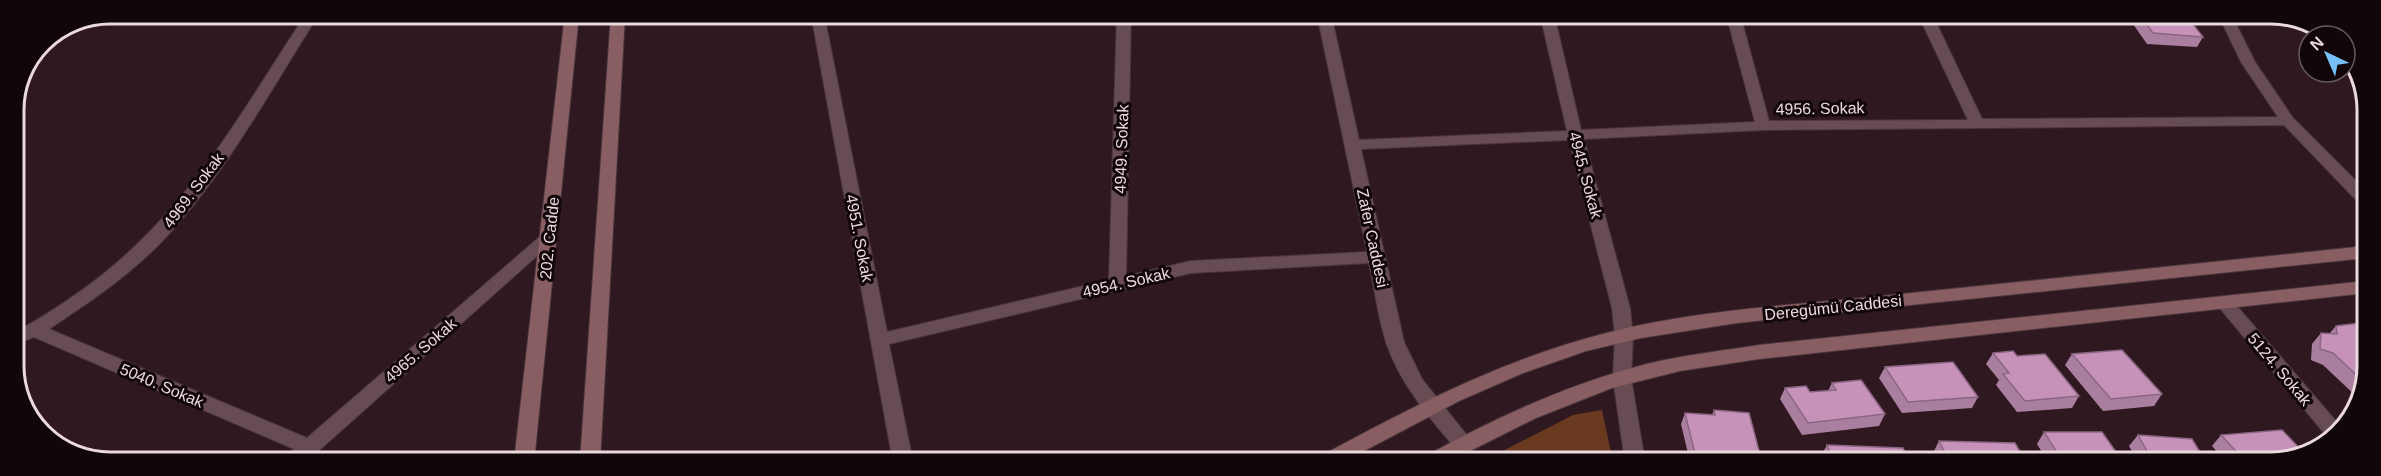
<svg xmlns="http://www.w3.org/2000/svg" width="2381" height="476" viewBox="0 0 2381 476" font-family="Helvetica,sans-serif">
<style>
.green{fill:#693920}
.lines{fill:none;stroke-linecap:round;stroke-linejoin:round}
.minor-casing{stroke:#4a363d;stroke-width:2}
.secondary-casing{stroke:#4a363d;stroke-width:2}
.minor{fill:#684c54;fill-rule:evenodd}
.secondary{fill:#895e62;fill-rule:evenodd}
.wall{fill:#aa7e9f}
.building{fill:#c692b9;stroke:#8b6682;stroke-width:1.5}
.labels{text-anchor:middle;stroke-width:6;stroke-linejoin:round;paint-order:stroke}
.street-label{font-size:16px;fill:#ead9dd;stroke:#11070a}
.rim{fill:none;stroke:#ead9dd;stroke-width:3}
</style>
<rect width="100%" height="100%" fill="#301820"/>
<path class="green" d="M1602,410L1613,462H1501L1497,454L1573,415Z"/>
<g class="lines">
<g class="minor-casing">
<g id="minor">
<path d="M306,14H319C271,89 228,170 167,236C133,273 90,302 49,329L307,438L543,234L549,233L557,238L306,462H282L294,449L34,337L16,344V331C37,321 56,308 75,295C183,221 236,120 306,14Z"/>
<path d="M811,14H824L887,332L1109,280L1117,14H1131L1126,276L1191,261L1367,252L1317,14H1331L1359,140L1567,131L1540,14H1554L1581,130L1755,122L1726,14H1740L1769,121L1968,120L1918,14H1932L1982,119L2278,117L2241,62L2218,14H2231L2255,62L2293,118L2366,191V205L2360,204L2284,125L1763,130L1584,139L1630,308L1633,336L1631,378L1645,462H1625L1613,378L1615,336L1612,308L1569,140L1361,149L1404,342L1422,379L1470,439L1473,444L1470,449L1463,452L1456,449C1429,417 1401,385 1387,345C1378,319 1375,290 1369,263L1191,273L889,344L913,462H893Z"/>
<path d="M2224,296L2230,298L2341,427L2335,438L2330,440L2218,306L2215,302Z"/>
</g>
</g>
<g class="secondary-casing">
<g id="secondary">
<path d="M565,14H579L534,462H514Z"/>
<path d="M611,14H625L600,462H580Z"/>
<path d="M2366,246V258L1737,323L1641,338L1586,351L1523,373L1459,401L1343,462H1316L1319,457C1404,411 1488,367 1581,340C1681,310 1788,306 1892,295C2050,279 2208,263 2366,246Z"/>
<path d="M2366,281V293L1759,359L1680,371L1612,388L1536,418L1448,462H1421L1424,457C1495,418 1568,384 1647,364C1684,355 1721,351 1759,345Z"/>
</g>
</g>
<use href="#minor" class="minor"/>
<use href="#secondary" class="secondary"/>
</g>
<g class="wall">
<path d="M2126,14H2185L2203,37L2197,47L2147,44Z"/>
<path d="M2336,326L2367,379L2357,397L2323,365L2311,360L2312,344L2321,333L2329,334Z"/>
<path d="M1993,353L2017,356L2079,396L2072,408L2017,412L1996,385L1999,380L1986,364Z"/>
<path d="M2072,354L2162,394L2154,406L2103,411L2065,365Z"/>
<path d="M1885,367L1978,397L1972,408L1902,413L1879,378Z"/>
<path d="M1832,383L1885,414L1879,426L1802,435L1780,399L1785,388L1810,392L1828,391Z"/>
<path d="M1714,410L1762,462H1690L1681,424L1685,413L1712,415Z"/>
<path d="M2044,432L2123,462H2048L2037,444Z"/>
<path d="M2138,435L2206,462H2138L2129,446Z"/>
<path d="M2221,435L2277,462H2226L2212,446Z"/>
<path d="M1939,441L2026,462H1937L1933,453Z"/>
<path d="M1827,445L1910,462H1824L1821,456Z"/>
</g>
<g class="building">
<path d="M2139,14H2185L2203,37L2153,33Z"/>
<path d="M2361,323L2366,327L2367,379L2365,383L2333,353L2320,349L2321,333L2337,334L2336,326Z"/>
<path d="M2122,350L2162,394L2111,399L2072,354Z"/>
<path d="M2013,351L2017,356L2045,354L2079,396L2025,401L2003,374L2009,373L1993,353Z"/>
<path d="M1953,362L1978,397L1908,402L1885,367Z"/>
<path d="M1861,380L1885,414L1808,423L1785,388L1806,386L1810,392L1836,390L1832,383Z"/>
<path d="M1714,410L1749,413L1762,462H1697L1685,413L1715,415Z"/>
<path d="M2282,430L2303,452L2277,462H2246L2221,435Z"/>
<path d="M2044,432H2102L2123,462H2063Z"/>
<path d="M2138,435L2192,439L2206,462H2153Z"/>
<path d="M1939,441L2015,443L2026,462H1950Z"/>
<path d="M1827,445L1903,448L1910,462H1834Z"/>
</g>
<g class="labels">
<g class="street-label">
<text transform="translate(1820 108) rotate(-1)" y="6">4956. Sokak</text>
<text transform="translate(1121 149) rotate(-88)" y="6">4949. Sokak</text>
<text transform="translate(1586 175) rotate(75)" y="6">4945. Sokak</text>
<text transform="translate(193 190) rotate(-53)" y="6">4969. Sokak</text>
<text transform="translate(549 238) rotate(-84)" y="6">202. Cadde</text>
<text transform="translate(860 238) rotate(79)" y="6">4951. Sokak</text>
<text transform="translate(1373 238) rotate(78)" y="6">Zafer Caddesi</text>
<text transform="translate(1126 282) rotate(-13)" y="6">4954. Sokak</text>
<text transform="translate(1833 307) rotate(-6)" y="6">Deregümü Caddesi</text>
<text transform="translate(420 350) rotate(-41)" y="6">4965. Sokak</text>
<text transform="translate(2280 369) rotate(50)" y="6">5124. Sokak</text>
<text transform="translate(162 385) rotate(23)" y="6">5040. Sokak</text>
</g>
</g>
<path d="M0 0H2381V476H0ZM110 24H2271A86 86 0 0 1 2357 110V366A86 86 0 0 1 2271 452H110A86 86 0 0 1 24 366V110A86 86 0 0 1 110 24Z" fill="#11070a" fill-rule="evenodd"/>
<path class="rim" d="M110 24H2271A86 86 0 0 1 2357 110V366A86 86 0 0 1 2271 452H110A86 86 0 0 1 24 366V110A86 86 0 0 1 110 24Z"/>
<g transform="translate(2327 54) rotate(316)"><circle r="28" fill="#11070a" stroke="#685b5e" stroke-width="1.5"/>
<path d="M0-4.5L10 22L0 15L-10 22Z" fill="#77bff7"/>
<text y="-9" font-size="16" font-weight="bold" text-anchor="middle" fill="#ead9dd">N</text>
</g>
</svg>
